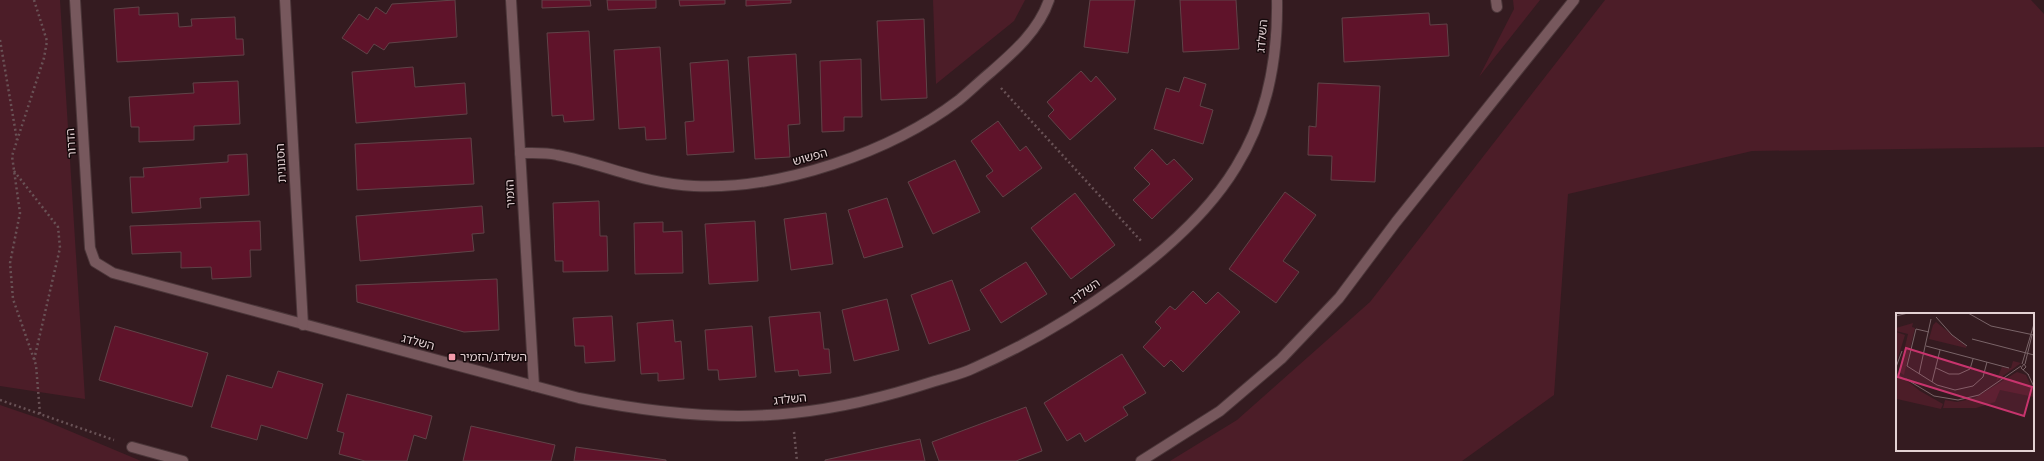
<svg xmlns="http://www.w3.org/2000/svg" width="2044" height="461" viewBox="0 0 2044 461" font-family="'Roboto Condensed','Noto Sans Hebrew',sans-serif">
<style>
.green{fill:#4c1d28}
.building{fill:#5f132a;stroke:#604348}
.lines{fill:none;stroke-linecap:round;stroke-linejoin:round}
.lane-casing{stroke:#4b3639;stroke-width:12}
.street-casing{stroke:#4b3639;stroke-width:12}
.path{stroke:#695256;stroke-width:2.5;stroke-dasharray:2 3;stroke-linecap:butt}
.lane{stroke:#77585d;stroke-width:10}
.street{stroke:#77585d;stroke-width:10}
.poi-dot{fill:#f39aaa;stroke:#15090b;stroke-width:1.5}
.labels{text-anchor:middle;stroke-width:3;stroke-linejoin:round;paint-order:stroke}
.street-label{font-size:12px;fill:#e3d1d3;stroke:#15090b}
.poi-label{font-size:12px;fill:#e3d1d3;stroke:#15090b;text-anchor:start}
.inset-road{fill:none;stroke:#7a6468;stroke-width:1}
.view{fill:#c7346d;fill-opacity:0.15;stroke:#c7346d;stroke-width:2}
.inset-edge{fill:none;stroke:#e3d1d3;stroke-width:2}
</style>
<rect width="100%" height="100%" fill="#341b20"/>
<g class="green">
<path d="M0,0H60L85,399L0,386Z"/>
<path d="M933,0H1025L1014,21L936,84Z"/>
<path d="M1513,0H1540L1479,77L1514,9Z"/>
<path d="M1605,0H2031L2044,14V147L1752,151L1568,194L1554,395L1462,461H1170L1237,420L1370,302Z"/>
<path d="M0,405L41,419L141,461H0Z"/>
</g>
<g class="building">
<path d="M455,0L457,37L389,43L384,50L374,44L367,54L342,38L359,14L368,20L376,7L386,14L392,4Z"/>
<path d="M542,0H590L591,6L542,8Z"/>
<path d="M607,0H656V8L608,10Z"/>
<path d="M679,0H725V4L680,6Z"/>
<path d="M746,0H791V3L746,6Z"/>
<path d="M1090,0H1135L1128,53L1084,47Z"/>
<path d="M1180,0H1236L1239,49L1183,52Z"/>
<path d="M139,7V15L178,13L179,27L192,26L191,19L235,17L236,39H243L244,55L117,62L114,9Z"/>
<path d="M1429,13L1430,25L1447,24L1449,56L1344,62L1342,18Z"/>
<path d="M924,19L927,98L881,100L877,21Z"/>
<path d="M589,31L594,120L564,122L563,115L552,116L547,33Z"/>
<path d="M660,47L666,139L646,140L645,127L619,129L614,50Z"/>
<path d="M796,54L800,124L788,125L790,157L755,159L748,57Z"/>
<path d="M861,59L862,117H844V131L822,132L820,61Z"/>
<path d="M728,60L734,152L687,155L685,122L694,121L690,63Z"/>
<path d="M413,67L415,87L465,83L467,114L356,123L352,72Z"/>
<path d="M1081,71L1091,82L1096,76L1116,99L1070,140L1048,116L1054,110L1047,102Z"/>
<path d="M1184,77L1206,84L1200,106L1213,110L1203,144L1154,129L1166,88L1179,92Z"/>
<path d="M238,81L240,124L194,126V140L139,142V127H131L129,97L194,93L193,83Z"/>
<path d="M1318,83L1380,86L1375,182L1331,180L1332,156L1308,155L1309,126L1316,127Z"/>
<path d="M998,121L1020,151L1026,146L1042,168L1003,197L986,176L993,171L971,141Z"/>
<path d="M471,138L474,184L357,190L355,144Z"/>
<path d="M1152,149L1167,165L1174,159L1193,179L1152,219L1133,200L1150,184L1134,168Z"/>
<path d="M247,154L249,195L200,198L201,208L132,213L130,177H144L143,168L228,162V155Z"/>
<path d="M955,160L980,212L933,234L908,182Z"/>
<path d="M1285,192L1316,215L1283,261L1299,272L1276,303L1229,269Z"/>
<path d="M1075,193L1115,245L1071,279L1031,228Z"/>
<path d="M887,198L903,247L864,258L848,210Z"/>
<path d="M599,201L600,236H607L608,271L563,272V261H555L553,203Z"/>
<path d="M482,206L484,233L472,234L474,251L360,261L356,216Z"/>
<path d="M826,213L833,264L791,270L784,219Z"/>
<path d="M260,221L261,250H250L251,277L212,279L211,267L181,268V252L132,254L130,226Z"/>
<path d="M755,221L758,281L709,284L705,224Z"/>
<path d="M663,222V232L682,231L683,273L635,274L634,223Z"/>
<path d="M1026,262L1047,294L1001,323L980,290Z"/>
<path d="M497,279L499,330L464,332L357,302L356,285Z"/>
<path d="M952,280L970,330L929,344L911,295Z"/>
<path d="M1193,291L1206,304L1218,292L1240,312L1183,372L1171,360L1164,367L1143,347L1161,328L1155,322L1170,306L1175,310Z"/>
<path d="M887,299L899,350L854,361L842,310Z"/>
<path d="M820,312L824,349H829L831,373L799,376L798,370L775,372L769,317Z"/>
<path d="M612,316L615,361L585,363L584,346H575L573,318Z"/>
<path d="M673,320L675,342L681,341L684,379L658,381V373L641,374L637,323Z"/>
<path d="M115,326L208,353L192,407L99,380Z"/>
<path d="M752,326L756,377L719,380L718,370H708L705,330Z"/>
<path d="M1122,354L1146,393L1123,407L1128,415L1085,442L1080,433L1067,441L1044,403Z"/>
<path d="M278,371L323,384L307,439L261,425L257,440L211,427L227,375L272,388Z"/>
<path d="M347,394L432,416L426,439L414,435L407,461H365L339,454L344,433L337,431Z"/>
<path d="M1026,407L1042,451L1016,461H939L932,442Z"/>
<path d="M471,426L555,445L551,461H463Z"/>
<path d="M920,439L925,461H825V460Z"/>
<path d="M576,447L666,460V461H574Z"/>
</g>
<g class="lines">
<g class="lane-casing">
<path id="lane" d="M1496,0L1497,7"/>
</g>
<g class="street-casing">
<g id="street">
<path d="M75,0L90,248L95,262L113,273L579,398C648,412 721,421 793,413C841,408 889,396 935,381C948,377 962,374 974,368C1063,329 1186,250 1236,167C1267,117 1278,58 1277,0"/>
<path d="M285,0L303,325"/>
<path d="M511,0L534,386"/>
<path d="M520,153C532,153 545,152 557,155C604,164 645,184 694,186C781,190 891,152 959,100C970,91 980,81 991,72C1014,52 1039,30 1049,0"/>
<path d="M132,447L183,461"/>
<path d="M1141,461L1220,411L1281,359L1339,298L1396,222L1574,0"/>
</g>
</g>
<g class="path">
<path d="M34,0L47,41L44,58L12,156L20,213L10,263L13,299L36,365L40,414"/>
<path d="M0,40L17,140"/>
<path d="M1001,88L1142,242"/>
<path d="M14,171L58,227L60,248L34,360"/>
<path d="M0,400L114,440"/>
<path d="M794,432L797,461"/>
</g>
<use href="#lane" class="lane"/>
<use href="#street" class="street"/>
</g>
<rect class="poi-dot" x="448" y="353" width="8" height="8" rx="2"/>
<g class="labels">
<g class="street-label">
<text transform="translate(1262 36) rotate(-85)" y="4">השלדג</text>
<text transform="translate(71 143) rotate(-94)" y="4">הדרור</text>
<text transform="translate(810 157) rotate(-16)" y="4">הפשוש</text>
<text transform="translate(281 163) rotate(-93)" y="4">הסנונית</text>
<text transform="translate(510 194) rotate(-93)" y="4">הזמיר</text>
<text transform="translate(1085 291) rotate(-35)" y="4">השלדג</text>
<text transform="translate(418 342) rotate(15)" y="4">השלדג</text>
<text transform="translate(790 399) rotate(-6)" y="4">השלדג</text>
</g>
<g class="poi-label">
<text x="460" y="361">השלדג/הזמיר</text>
</g>
</g>
<g transform="translate(1896 313)">
<rect width="138" height="138" fill="#341b20"/>
<path d="M40,9L70,33V35L33,26L37,12ZM17,10L16,14L19,15L8,62L3,59L12,21L0,18V15ZM0,19L9,22L0,51ZM117,48L125,50L100,68L106,54L115,55ZM0,59L24,78L47,91L45,96L1,86ZM121,59L130,62L138,79V84L104,77L99,89L80,95H47L49,87L61,89L79,85Z" fill="#4c1d28"/>
<path class="inset-road" d="M72,0L95,13L138,22M0,3L12,0M40,4L56,22L71,33M33,19L20,16L11,53L41,72L59,77L77,73L87,64L91,49M76,26L138,42M30,33L113,55M126,51L138,11M129,51L136,22M0,54L6,38M40,55L53,61H63L74,56L77,46M127,57L130,54L128,51L125,55L133,62M23,61L35,6M132,61L138,74M10,66L38,83L62,87L83,82L125,53M36,69L44,37"/>
<path class="view" d="M10,35L136,74L128,103L2,64Z"/>
<rect width="138" height="138" class="inset-edge"/>
</g>
</svg>
